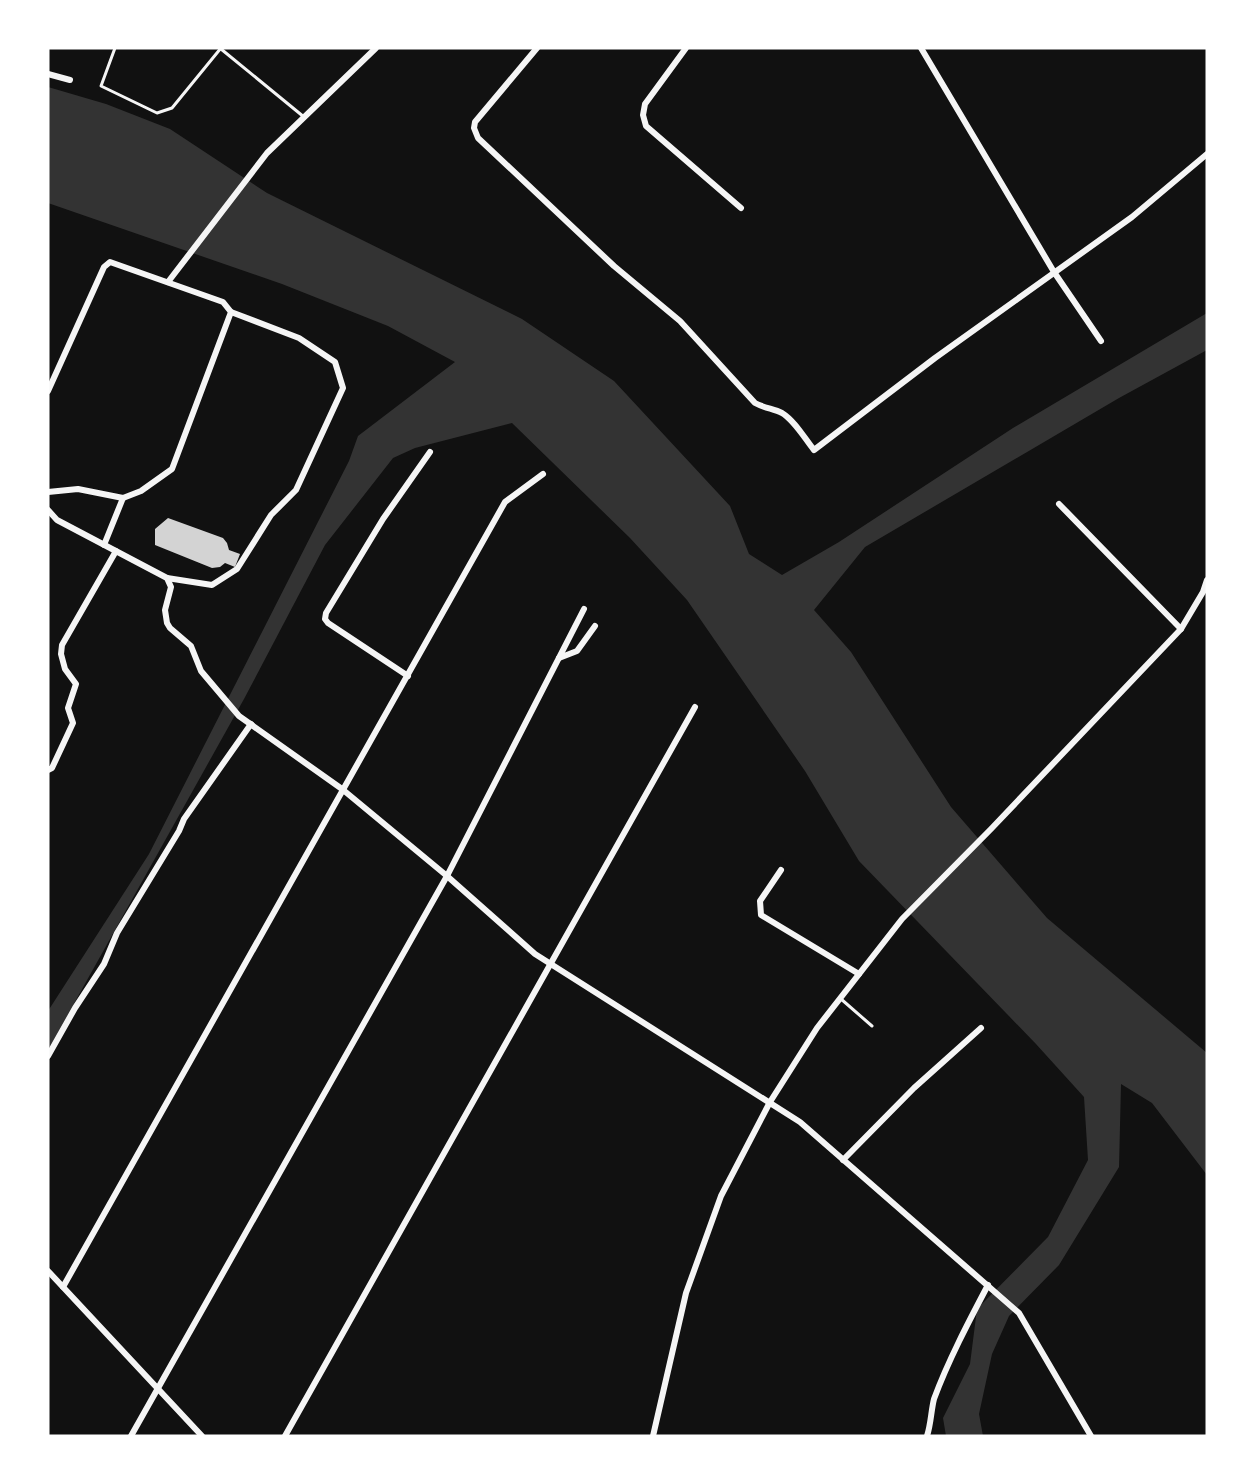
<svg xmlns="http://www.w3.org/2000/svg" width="1255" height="1484" viewBox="0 0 1255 1484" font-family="Ubuntu,sans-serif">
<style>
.water{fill:#333}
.building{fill:#d3d3d3}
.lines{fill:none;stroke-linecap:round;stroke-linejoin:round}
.service{stroke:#f5f5f5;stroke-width:3}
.minor{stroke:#f5f5f5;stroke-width:6}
</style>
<rect width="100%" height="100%" fill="#111"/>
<path class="water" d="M48,87L106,104L170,129L267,193L522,319L614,381L730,506L749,554L782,575L839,542L1013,428L1207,313V350L1119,398L865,547L814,610L851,652L951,807L1047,918L1207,1053V1175L1152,1103L1121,1084L1119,1167L1059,1265L1009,1316L992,1354L979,1414L983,1436H946L943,1418L970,1364L977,1309L1048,1237L1088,1160L1084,1097L1036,1044L859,861L805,771L687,600L630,538L512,423L415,448L393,458L325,545L244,699L48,1050V1011L149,854L349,461L358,436L455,362L388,326L282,284L48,203Z"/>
<path class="building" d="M168,518L223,538L227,543L229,550L240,554L235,567L225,563L220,567L212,568L155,545V529Z"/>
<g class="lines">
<g class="service">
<path d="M115,48L101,86L157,113L172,108L221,48"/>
<path d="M221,49L304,117"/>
<path d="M841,999L872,1026"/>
</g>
<g class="minor">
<path d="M537,48L475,122L474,128L478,138L614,266L680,321L755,403C764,408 774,409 782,413C795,421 805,439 814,450L935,358L1132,217L1207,154"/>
<path d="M686,48L645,104L643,115L646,126L741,208"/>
<path d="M921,48L1054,272L1101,341"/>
<path d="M48,74L70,80"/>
<path d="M168,282L267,153L376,48"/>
<path d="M48,391L104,267L110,262L223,302L231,312L172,469L141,491L123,498L78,489L48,492"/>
<path d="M1059,504L1181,629"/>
<path d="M48,510L57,520L167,578L171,587L165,610L167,623L170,628L191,646L201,671L239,716L342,789L447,876L535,954L800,1122L1019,1313L1091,1436"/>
<path d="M104,545L123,498"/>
<path d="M167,578L212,585L237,569L271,515L296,490L343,388L335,362L299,338L231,312"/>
<path d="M559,658L577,651L595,626"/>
<path d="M408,676L328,623L325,619L326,613L383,519L430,452"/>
<path d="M48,770L52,768L73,723L68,708L76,684L65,669L61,654L62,645L116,551"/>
<path d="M781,870L760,901L761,915L859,974"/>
<path d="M48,1056L75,1008L104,964L117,933L179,831L184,819L251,724"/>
<path d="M843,1160L914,1088L981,1028"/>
<path d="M48,1271L202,1436"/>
<path d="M63,1287L505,502L543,474"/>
<path d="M131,1436L447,876L584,609"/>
<path d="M285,1436L695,707"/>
<path d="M653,1436L686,1293L721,1196L770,1102L817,1028L902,919L991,829L1181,629L1203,592L1207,580"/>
<path d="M927,1436C931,1424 931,1411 934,1399C948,1361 969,1321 988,1285"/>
</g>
</g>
<rect width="1255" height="1484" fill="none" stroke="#ffffff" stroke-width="99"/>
</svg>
